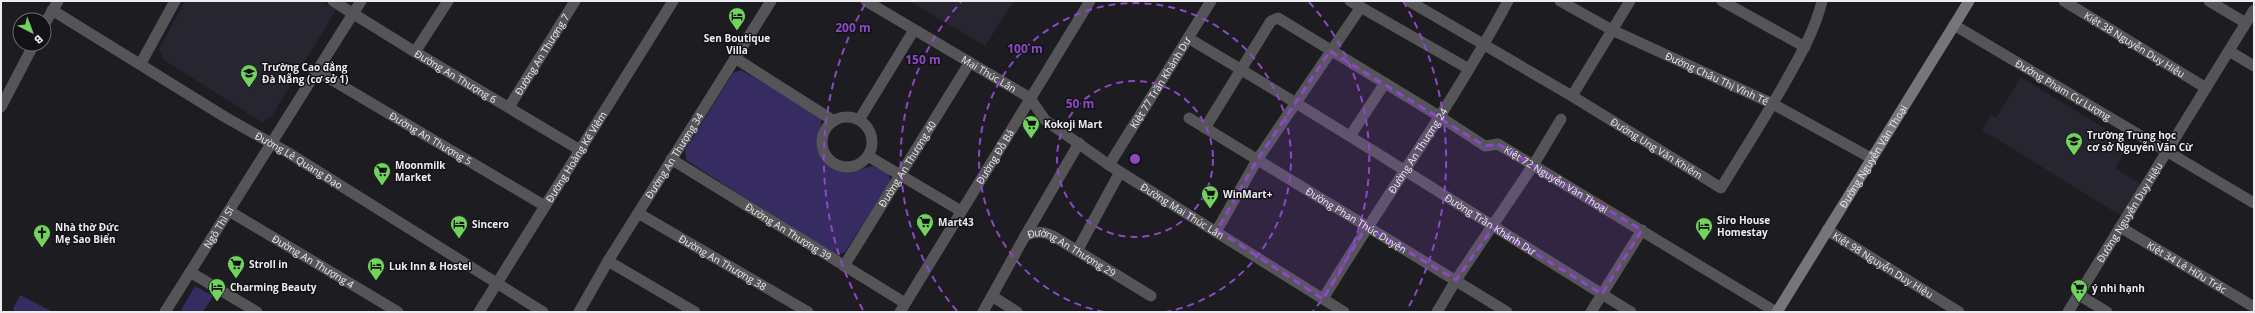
<svg xmlns="http://www.w3.org/2000/svg" width="2255" height="313" viewBox="0 0 2255 313" font-family="'Open Sans',sans-serif">
<style>
.built{fill:#272630}
.green{fill:#372c61}
.lines{fill:none;stroke-linecap:round;stroke-linejoin:round}
.minor{stroke:#555558;stroke-width:11}
.tertiary{stroke:#555558;stroke-width:11}
.secondary{stroke:#76757a;stroke-width:11}
.marked{fill:#8c49c6;fill-opacity:0.2;stroke:#8c49c6;stroke-width:3;stroke-dasharray:8 5;stroke-linejoin:round}
.ring{fill:none;stroke:#8c49c6;stroke-width:2;stroke-dasharray:7 5}
.labels{text-anchor:middle;stroke-width:3;stroke-linejoin:round;paint-order:stroke}
.poi-label{font-size:10px;font-weight:bold;fill:#ededf0;stroke:#131317;text-anchor:start}
.street-label{font-size:10px;fill:#ededf0;stroke:#131317}
.centre{fill:#8c49c6;stroke:#131317;stroke-width:2}
.ring-label{font-size:12px;text-anchor:middle;font-weight:bold;fill:#8c49c6;stroke:#131317;stroke-width:3;stroke-linejoin:round;paint-order:stroke}
</style>
<rect width="100%" height="100%" fill="#1c1c21"/>
<g class="built">
<path d="M185,1H320L336,10L272,116L262,122L164,60L159,49Z"/>
<path d="M909,1H1014L985,46Z"/>
<path d="M2021,77L2130,144L2115,168L2143,186L2123,217L1982,130L1991,115L1996,118Z"/>
</g>
<g class="green">
<path d="M741,70L822,116C822,125 818,131 817,140C816,146 819,152 822,157C838,180 851,171 873,166L888,173L891,181L845,252L834,255L686,160L685,150L733,73Z"/>
<path d="M195,286L213,296L203,312H184L181,310Z"/>
<path d="M20,295L53,312H15L13,309Z"/>
</g>
<g class="lines">
<g class="minor">
<path id="s1" d="M333,1L415,52L580,150"/>
<path d="M1350,1L1469,69"/>
<path id="s2" d="M1409,1L1572,96L1721,188C1743,152 1766,116 1787,79C1801,54 1815,30 1822,1"/>
<path id="s3" d="M1560,1L1612,30L1773,104L1871,158"/>
<path d="M1722,1L1805,47"/>
<path id="s4" d="M2064,1L2206,88"/>
<path d="M2209,1L2246,23"/>
<path id="s5" d="M52,10L225,117L287,152L543,312"/>
<path id="s6" d="M1954,25L2254,203"/>
<path id="s7" d="M1188,38C1338,126 1483,221 1631,312"/>
<path d="M2229,51L2254,66"/>
<path d="M415,52L448,1"/>
<path d="M735,58L834,121"/>
<path d="M141,63L175,1"/>
<path id="s8" d="M317,71L545,206"/>
<path d="M1572,96L1630,1"/>
<path id="s9" d="M509,107L575,1"/>
<circle cx="847" cy="142" r="25"/>
<path id="s10" d="M1189,118L1507,312"/>
<path d="M859,120L914,30"/>
<path id="s11" d="M1205,128L1271,21L1278,18L1439,116L1485,146L1498,144L1776,312"/>
<path d="M1350,136L1385,83"/>
<path d="M868,156L961,211"/>
<path id="s12" d="M671,159L905,303"/>
<path id="s13" d="M1109,165L1211,1"/>
<path id="s14" d="M229,211L398,312"/>
<path id="s15" d="M638,213L808,312"/>
<path id="s16" d="M2120,227L2254,307"/>
<path d="M1217,230L1257,160L1361,7"/>
<path id="s17" d="M1827,230L1959,312"/>
<path d="M1025,236L1079,143"/>
<path d="M1077,251L1120,172"/>
<path d="M608,261L695,312"/>
<path id="s18" d="M844,266L970,62"/>
<path d="M190,272L257,312"/>
<path d="M2079,295L2107,312"/>
<path d="M992,296L1017,312"/>
<path id="s19" d="M1323,299C1383,199 1453,104 1508,1"/>
<path id="s20" d="M165,312L361,1"/>
<path id="s21" d="M479,312L673,1"/>
<path id="s22" d="M579,312L608,261L771,1"/>
<path id="s23" d="M983,312L1025,236C1036,231 1042,231 1053,236L1151,296"/>
<path d="M1437,312L1456,280L1534,164L1561,119"/>
<path d="M1591,312L1642,230"/>
<path id="s24" d="M2068,312L2254,10"/>
</g>
<g class="tertiary">
<path id="s25" d="M866,1L1030,98L1045,120L1109,165L1344,312"/>
<path d="M44,25L58,1"/>
<path d="M1,107L34,44"/>
<path id="s26" d="M900,312L1090,1"/>
</g>
<path class="secondary" id="s27" d="M1777,312L1969,1"/>
</g>
<path class="marked" d="M1330,51L1485,146L1498,144L1642,230L1602,294L1493,228L1456,280L1366,227L1323,299L1217,230L1257,160Z"/>
<g class="ring">
<circle cx="1135" cy="159" r="78"/>
<path d="M1104 312A156 156 0 1 1 1166 312"/>
<path d="M957 311A234 234 0 0 1 961 2M1309 2A234 234 0 0 1 1313 311"/>
<path d="M863 310A311 311 0 0 1 867 1M1403 1A311 311 0 0 1 1407 310"/>
</g>
<defs>
<g id="hotel-pin" transform="scale(0.9)"><path d="M0 17L-7.5 6A9.5 9.5 0 1 1 7.5 6Z" fill="#72d25e" stroke="#131317"/><path d="M-6-4.5h1.5V1H6V5H4.5V3h-9V5H-6ZM-4 0a1.8 1.8 0 1 1 3.6 0ZM.5 0V-2.5h3Q6-2.5 6 0Z" fill="#111"/></g>
<g id="university-pin" transform="scale(0.9)"><path d="M0 17L-7.5 6A9.5 9.5 0 1 1 7.5 6Z" fill="#72d25e" stroke="#131317"/><path d="M0-5L7-2L0 1L-7-2ZM-4 1L0 2.5L4 1V4Q0 6-4 4Z" fill="#111"/></g>
<g id="supermarket-pin" transform="scale(0.9)"><path d="M0 17L-7.5 6A9.5 9.5 0 1 1 7.5 6Z" fill="#72d25e" stroke="#131317"/><path d="M-6-5.5h2.5l.6 2H6L4.5 2H-2.5L-4.4-4H-6ZM-1.5 3.2a1.3 1.3 0 1 0 .1 0ZM3 3.2a1.3 1.3 0 1 0 .1 0Z" fill="#111"/></g>
<g id="school-pin" transform="scale(0.9)"><path d="M0 17L-7.5 6A9.5 9.5 0 1 1 7.5 6Z" fill="#72d25e" stroke="#131317"/><path d="M0-5L7-2L0 1L-7-2ZM-4 1L0 2.5L4 1V4Q0 6-4 4Z" fill="#111"/></g>
<g id="church-pin" transform="scale(0.9)"><path d="M0 17L-7.5 6A9.5 9.5 0 1 1 7.5 6Z" fill="#72d25e" stroke="#131317"/><path d="M-1.2-6h2.4v3.5h3.3v2.4h-3.3V6h-2.4V-.1h-3.3v-2.4h3.3Z" fill="#111"/></g>
</defs>
<g fill-rule="evenodd">
<use href="#hotel-pin" x="737" y="16"/>
<use href="#university-pin" x="249" y="73"/>
<use href="#supermarket-pin" x="1031" y="124"/>
<use href="#school-pin" x="2074" y="141"/>
<use href="#supermarket-pin" x="382" y="171"/>
<use href="#supermarket-pin" x="1210" y="194"/>
<use href="#supermarket-pin" x="925" y="222"/>
<use href="#hotel-pin" x="459" y="224"/>
<use href="#hotel-pin" x="1704" y="226"/>
<use href="#church-pin" x="42" y="233"/>
<use href="#supermarket-pin" x="236" y="264"/>
<use href="#hotel-pin" x="376" y="266"/>
<use href="#hotel-pin" x="217" y="287"/>
<use href="#supermarket-pin" x="2079" y="288"/>
</g>
<g class="labels">
<g class="poi-label">
<text x="737" y="42" text-anchor="middle">Sen Boutique<tspan x="737" dy="12">Villa</tspan></text>
<text x="262" y="71">Trường Cao đẳng<tspan x="262" dy="12">Đà Nẵng (cơ sở 1)</tspan></text>
<text x="1044" y="128">Kokoji Mart</text>
<text x="2087" y="139">Trường Trung học<tspan x="2087" dy="12">cơ sở Nguyễn Văn Cừ</tspan></text>
<text x="395" y="169">Moonmilk<tspan x="395" dy="12">Market</tspan></text>
<text x="1223" y="198">WinMart+</text>
<text x="1717" y="224">Siro House<tspan x="1717" dy="12">Homestay</tspan></text>
<text x="938" y="226">Mart43</text>
<text x="472" y="228">Sincero</text>
<text x="55" y="231">Nhà thờ Đức<tspan x="55" dy="12">Mẹ Sao Biển</tspan></text>
<text x="249" y="268">Stroll in</text>
<text x="389" y="270">Luk Inn &amp; Hostel</text>
<text x="230" y="291">Charming Beauty</text>
<text x="2092" y="292">ý nhi hạnh</text>
</g>
<g class="street-label">
<text dy="4" stroke="none"><textPath href="#s4" startOffset="83">Kiệt 38 Nguyễn Duy Hiệu</textPath></text>
<text dy="4" stroke="none"><textPath href="#s9" startOffset="62">Đường An Thượng 7</textPath></text>
<text dy="4" stroke="none"><textPath href="#s25" startOffset="143">Mai Thúc Lân</textPath></text>
<text dy="4" stroke="none"><textPath href="#s1" startOffset="144">Đường An Thượng 6</textPath></text>
<text dy="4" stroke="none"><textPath href="#s3" startOffset="175">Đường Châu Thị Vĩnh Tế</textPath></text>
<text dy="4" stroke="none"><textPath href="#s13" startOffset="97">Kiệt 77 Trần Khánh Dư</textPath></text>
<text dy="4" stroke="none"><textPath href="#s6" startOffset="127">Đường Phạm Cự Lượng</textPath></text>
<text dy="4" stroke="none"><textPath href="#s8" startOffset="132">Đường An Thượng 5</textPath></text>
<text dy="4" stroke="none"><textPath href="#s2" startOffset="288">Đường Ung Văn Khiêm</textPath></text>
<text dy="4" stroke="none"><textPath href="#s19" startOffset="176">Đường An Thượng 24</textPath></text>
<text dy="4" stroke="none"><textPath href="#s21" startOffset="183">Đường Hoàng Kế Viêm</textPath></text>
<text dy="4" stroke="none"><textPath href="#s22" startOffset="183">Đường An Thượng 34</textPath></text>
<text dy="4" stroke="none"><textPath href="#s26" startOffset="182">Đường Đỗ Bá</textPath></text>
<text dy="4" stroke="none"><textPath href="#s27" startOffset="183">Đường Nguyễn Văn Thoại</textPath></text>
<text dy="4" stroke="none"><textPath href="#s5" startOffset="289">Đường Lê Quang Đạo</textPath></text>
<text dy="4" stroke="none"><textPath href="#s18" startOffset="120">Đường An Thượng 40</textPath></text>
<text dy="4" stroke="none"><textPath href="#s11" startOffset="458">Kiệt 72 Nguyễn Văn Thoại</textPath></text>
<text dy="4" stroke="none"><textPath href="#s25" startOffset="382">Đường Mai Thúc Lân</textPath></text>
<text dy="4" stroke="none"><textPath href="#s24" startOffset="117">Đường Nguyễn Duy Hiệu</textPath></text>
<text dy="4" stroke="none"><textPath href="#s10" startOffset="196">Đường Phan Thúc Duyện</textPath></text>
<text dy="4" stroke="none"><textPath href="#s7" startOffset="355">Đường Trần Khánh Dư</textPath></text>
<text dy="4" stroke="none"><textPath href="#s20" startOffset="100">Ngô Thì Sĩ</textPath></text>
<text dy="4" stroke="none"><textPath href="#s12" startOffset="138">Đường An Thượng 39</textPath></text>
<text dy="4" stroke="none"><textPath href="#s23" startOffset="139">Đường An Thượng 29</textPath></text>
<text dy="4" stroke="none"><textPath href="#s14" startOffset="98">Đường An Thượng 4</textPath></text>
<text dy="4" stroke="none"><textPath href="#s15" startOffset="98">Đường An Thượng 38</textPath></text>
<text dy="4" stroke="none"><textPath href="#s17" startOffset="66">Kiệt 98 Nguyễn Duy Hiệu</textPath></text>
<text dy="4" stroke="none"><textPath href="#s16" startOffset="78">Kiệt 34 Lê Hữu Trác</textPath></text>
</g>
</g>
<circle cx="1135" cy="159" r="6" class="centre"/>
<g class="ring-label">
<text x="853" y="32">200 m</text>
<text x="1025" y="53">100 m</text>
<text x="923" y="64">150 m</text>
<text x="1080" y="108">50 m</text>
</g>
<rect width="2255" height="313" fill="none" stroke="#ededf0" stroke-width="4"/>
<g transform="translate(32 32) rotate(138)"><circle r="19" fill="#131317" stroke="#6a6a6e"/>
<path d="M0-3L7 15L0 10L-7 15Z" fill="#72d25e"/>
<text y="-6" font-size="11" font-weight="bold" text-anchor="middle" fill="#ededf0">B</text>
</g>
</svg>
